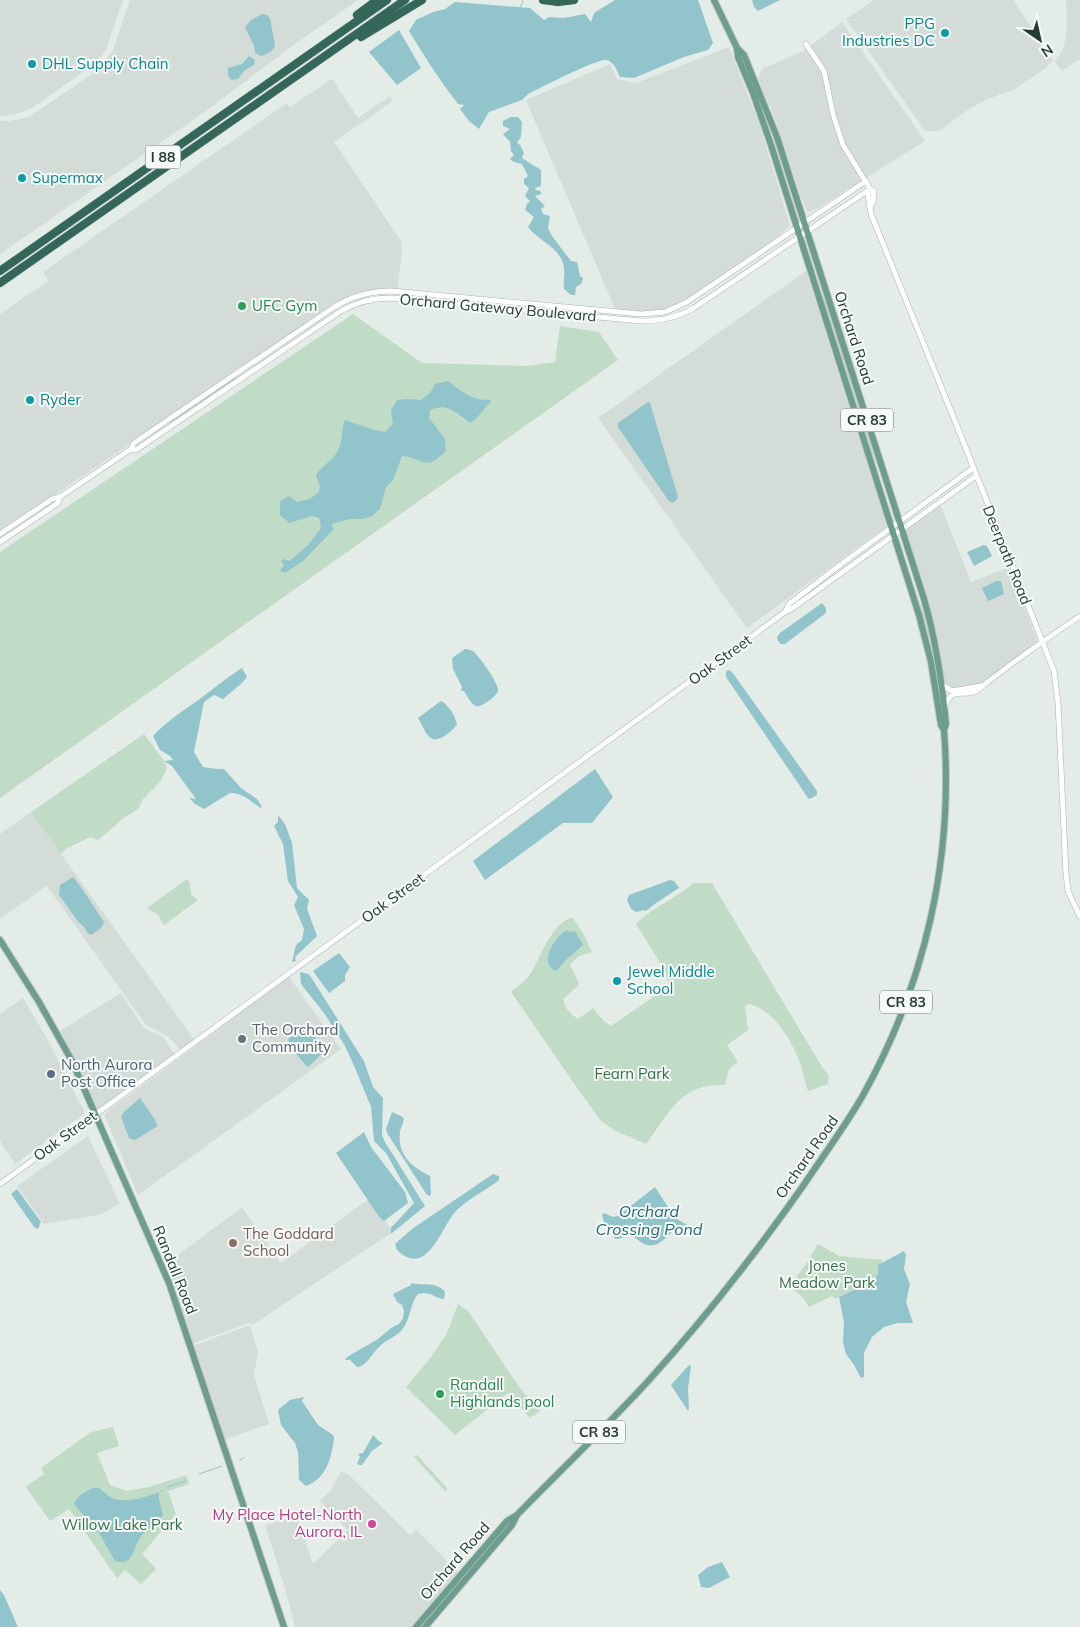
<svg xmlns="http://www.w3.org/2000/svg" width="1080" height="1627" viewBox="0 0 1080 1627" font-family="Mulish,sans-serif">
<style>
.built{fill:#d3dcd7}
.green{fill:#c0dbc6}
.water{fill:#92c5cb}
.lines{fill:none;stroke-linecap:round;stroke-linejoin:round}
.stream{stroke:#92c5cb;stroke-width:1}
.minor-casing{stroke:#a7b4af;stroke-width:6}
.major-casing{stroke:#c2c8c6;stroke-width:8}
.highway-casing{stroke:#c2c8c6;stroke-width:9}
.minor{stroke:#fff;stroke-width:5}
.major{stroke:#6d9d8f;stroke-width:6}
.highway{stroke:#346659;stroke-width:8}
.culture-dot{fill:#0f9aa8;stroke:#f5f9f7;stroke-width:2}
.leisure-dot{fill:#2e9e5b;stroke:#f5f9f7;stroke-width:2}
.worship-dot{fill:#6b7280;stroke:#f5f9f7;stroke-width:2}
.service-dot{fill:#5c6f8a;stroke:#f5f9f7;stroke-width:2}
.education-dot{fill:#8d6e63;stroke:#f5f9f7;stroke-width:2}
.hotel-dot{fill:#d1479c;stroke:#f5f9f7;stroke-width:2}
.labels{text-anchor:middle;stroke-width:4;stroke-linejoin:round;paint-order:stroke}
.shield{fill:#f5f9f7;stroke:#63756f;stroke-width:1}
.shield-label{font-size:14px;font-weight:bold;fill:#253c35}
.culture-label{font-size:15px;fill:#0d838f;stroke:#f5f9f7;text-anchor:start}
.leisure-label{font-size:15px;fill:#27864d;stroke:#f5f9f7;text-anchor:start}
.street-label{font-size:15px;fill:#253c35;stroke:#f5f9f7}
.worship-label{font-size:15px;fill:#5b616d;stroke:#f5f9f7;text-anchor:start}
.service-label{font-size:15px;fill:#4e5e75;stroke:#f5f9f7;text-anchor:start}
.park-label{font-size:15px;fill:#346f48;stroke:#f5f9f7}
.education-label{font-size:15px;fill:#785e54;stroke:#f5f9f7;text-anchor:start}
.hotel-label{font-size:15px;fill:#b23c85;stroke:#f5f9f7;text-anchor:end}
.water-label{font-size:16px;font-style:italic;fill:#256972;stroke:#f5f9f7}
</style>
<rect width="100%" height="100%" fill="#e4ece8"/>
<g class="built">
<path d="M0,0H123L106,49L93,65L32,108L13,115L0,116Z"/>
<path d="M130,0H358L298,42L206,111L0,254V121H10L29,117L95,72L104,63L113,50Z"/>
<path d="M874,0H1013L1053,60L1045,69L1015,89L985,100L969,109L939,131H925L846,19Z"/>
<path d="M1066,0H1080V59L1062,71L1055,62L1063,49L1066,38L1067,24Z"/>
<path d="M842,22L925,141L811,212L807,211L801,197L777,124L758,78L762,69L805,50Z"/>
<path d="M729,47L759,123L790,226L769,244L682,303L663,311L643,312L615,309L526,100L610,64L617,79L636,83Z"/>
<path d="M332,79L358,118L390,96L393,101L334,142L401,241L402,253L398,283L399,289L371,290L346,298L0,532V314L48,281L43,272L287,103L290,107Z"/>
<path d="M806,271L887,526L747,628L598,418Z"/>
<path d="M940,504L971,582L1009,567L1038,643L981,683L972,686L953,689L944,684L939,644L903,530Z"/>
<path d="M31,812L195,1041L181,1051L169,1037L146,1025L47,886L1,918L0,916V834Z"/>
<path d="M289,977L341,1049L138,1195L104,1114Z"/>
<path d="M121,993L144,1028L163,1037L175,1055L97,1112L57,1033Z"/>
<path d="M23,998L49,1042L85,1113L15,1164L0,1141V1014Z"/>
<path d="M88,1136L120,1204L99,1215L44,1224L17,1186Z"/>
<path d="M370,1198L393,1232L252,1325L249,1323L191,1344L163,1266L242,1207L281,1263Z"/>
<path d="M250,1325L258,1352L254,1375L269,1424L224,1440L192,1346Z"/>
<path d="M341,1471L347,1473L410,1535L416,1530L458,1572L412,1627H295L285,1588L265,1525L296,1516L313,1564L348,1530L320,1501L331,1490Z"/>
</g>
<g class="green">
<path d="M817,285L828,306L880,472L867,441Z"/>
<path d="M353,314L422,363L526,366L555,362L560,326L599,332L618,360L0,798V552Z"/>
<path d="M242,376L171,424L170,421L230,380Z"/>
<path d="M912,585L926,617L942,701H940Z"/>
<path d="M144,734L164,761L167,768L160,782L143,799L138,809L125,817L98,840L91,837L67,848L61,854L31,812Z"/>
<path d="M187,879L190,883L191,894L198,900L164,925L158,915L147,908Z"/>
<path d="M693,883H712L822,1067L829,1076L828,1084L808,1091C804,1079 802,1065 796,1053C788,1035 770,1008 749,1004L745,1006L748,1030L727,1045L738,1062L729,1069L725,1085C680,1083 670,1112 646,1144L616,1131L601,1121L580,1092L511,992C517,986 526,981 531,973C540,958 553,920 573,918L583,933L592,952L579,956L570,965L579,983L578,986L563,999C565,1009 570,1013 578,1019L593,1008L604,1021L611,1026L668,987L667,986L669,982L664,969L636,924C651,908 676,899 693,883Z"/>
<path d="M818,1244L839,1256L883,1260L877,1275L873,1279L835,1299L832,1296L809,1307L804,1299L791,1287L792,1283L806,1264Z"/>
<path d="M458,1304L468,1311L519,1387L540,1411L530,1418L508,1393L455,1435L406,1387L429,1360L447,1333Z"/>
<path d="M113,1427L119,1446L97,1453L110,1485L127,1491L149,1487L186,1475L189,1484L168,1491L176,1514L142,1554L156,1569L141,1584L125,1570L117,1578L69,1509L50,1521L26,1487L44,1474L41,1468L91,1432Z"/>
<path d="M415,1455H417L447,1488V1491H445L414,1457Z"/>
</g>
<g class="water">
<path d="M615,0H698L713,43L708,50L684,57L634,78L620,77C617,71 614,61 606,60C596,59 540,88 528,94L522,100L489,112L479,129L469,121L460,109L464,105L458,104C440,81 424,56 409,31L416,20L433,12L445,9L455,2L530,8L544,20L549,17L564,18L585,14L591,22L594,13Z"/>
<path d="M752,0H780L758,11L754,7Z"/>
<path d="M262,14L267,15L270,18L275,45C274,51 267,54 261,56L255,53L254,46L245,27L251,20Z"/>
<path d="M399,30L421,68L397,85L369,52Z"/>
<path d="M249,56L255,60L254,65L245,70L238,79L231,80L228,75V68L242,64Z"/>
<path d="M511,117H518L522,122L521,137L517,143L520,145L524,153L522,158L541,170V186L535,188L536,190L540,191L542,194L535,196L545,206L541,209L543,214L550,216L548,228L552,236L571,261L577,262L580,276L583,278L581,284L576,287L575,295H571L564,289C563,282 565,275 564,268C562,248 538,241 528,227L534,217L525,210L527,204L530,201L525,196L529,188L524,184V179L528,176L522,164L514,162L510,159L514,155L511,151L510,142L503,134L510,129L503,126V121Z"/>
<path d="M448,381C462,392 473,401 491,400L490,403C482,410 479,418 470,423C456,413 448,402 430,410L429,418L445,439L446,451C423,473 425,458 402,456L393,480L386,487L380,509L372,516L363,519H350L331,524L334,529L303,561L285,573L280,571L284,565L281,561L283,559L290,561L308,545L321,528L319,518L312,516L289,523L280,515V501L289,496L297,502L310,499L319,492L320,486L316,475C322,466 330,462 336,454C344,442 340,431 345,420L374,430L385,432L393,424L391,410L397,400L407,399L421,400L430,393L435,384Z"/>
<path d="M648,402L650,403L678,497L676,501L672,503L668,500L618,427V423Z"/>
<path d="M984,545L987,546L992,556L974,566L967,552Z"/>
<path d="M996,581H1001L1004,594L988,601L982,588Z"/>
<path d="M822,603L826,608V613L785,644H781L778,641L777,637L780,633Z"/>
<path d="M465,649C467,649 471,650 473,651C479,656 500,685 498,691C497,696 481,708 476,706C471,705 467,695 464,691H461L462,687L453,669L452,658Z"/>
<path d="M242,668L247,677L242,683L223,699L214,695L204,702L194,752L203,767L217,769H224L241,788L257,799L262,807L261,808C250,801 243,793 230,793L204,809L195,804L189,798L196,799L172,766L164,761L173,760L170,756L160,750L153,736C166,722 181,712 197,701C212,690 226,678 242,668Z"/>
<path d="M728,670L731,671L735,676L817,791V795L810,799L808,798L726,677V672Z"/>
<path d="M441,701C449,705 455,716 457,724C454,729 450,732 446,735C429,747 426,732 418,718Z"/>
<path d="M595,769L613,797L592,823H563L485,880L473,861Z"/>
<path d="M278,815L285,824L292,843L297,888L309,900L307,909L317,936L295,957L296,961L292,962L296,945L302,940L304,929L294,905L298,897L288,881L283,844L274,826L278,822Z"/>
<path d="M73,877L81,887L104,922L101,928L91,935C85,932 85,925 79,923L59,895L60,885Z"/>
<path d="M670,880L674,881L679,888L656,903L646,911L644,910L636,912L631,909L627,900L629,895Z"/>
<path d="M565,931L576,932L583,945L566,960L556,971C538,964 554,938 565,931Z"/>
<path d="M339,953L350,967L345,975V981L329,993L313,971Z"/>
<path d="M300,972L309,974L364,1061L373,1087L383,1098L382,1135L385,1142L425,1206L391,1234V1228L414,1203L386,1153L374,1141L371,1107L355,1068L345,1046L324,1013L301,984Z"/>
<path d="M303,1029L310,1031L326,1050L308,1067C302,1062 289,1046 288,1039Z"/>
<path d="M140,1098L154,1118L158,1126L135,1140L129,1138L121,1117L124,1112Z"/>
<path d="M392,1112L403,1117C405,1122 401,1126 400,1132C397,1155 412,1167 430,1176L431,1194L430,1196L427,1195L387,1133L386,1129Z"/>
<path d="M364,1132L371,1147L405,1192L408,1203L384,1221L380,1218L336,1153Z"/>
<path d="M493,1174L499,1176V1180C486,1190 470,1198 458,1209C441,1224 429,1280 397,1250L395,1244L412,1229Z"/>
<path d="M655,1187L675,1218L698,1231L692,1237L678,1228C668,1233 661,1248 647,1245C641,1244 636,1237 630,1235L618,1239H615L604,1223L602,1215L604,1213L613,1217L618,1216Z"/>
<path d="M17,1189L41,1222L38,1229L34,1227L11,1194Z"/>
<path d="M904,1251L906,1255L904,1269L910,1284L906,1302L913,1323H898L884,1327L872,1337L864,1353V1377L861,1378L854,1365L846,1354L843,1343L844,1322L839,1297L874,1280L878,1273V1265Z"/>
<path d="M411,1283C423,1286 436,1281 445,1292L444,1299C433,1298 432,1291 418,1294C410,1304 411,1316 404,1327C399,1336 387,1339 380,1346C373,1352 366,1367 357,1367L350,1360H345L347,1357L378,1339L391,1328L399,1324L403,1318L404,1311L402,1305L397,1302L393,1294L411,1285Z"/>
<path d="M689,1365L691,1366L688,1389L689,1409L688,1411L671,1385Z"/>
<path d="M304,1397L302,1401L318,1425L333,1435L334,1438C332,1457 326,1479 306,1486L299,1480L298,1452L295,1443L281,1425L278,1410L290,1400Z"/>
<path d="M373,1435L380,1442L383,1443L372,1451L362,1465H359L357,1463L360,1457L358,1454L363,1453Z"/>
<path d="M93,1488H99C103,1491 108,1496 112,1498C126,1504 146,1497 159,1492V1499L163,1515C157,1523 146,1529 140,1538C132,1549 134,1567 115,1561L99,1533L74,1504C78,1495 84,1492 93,1488Z"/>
<path d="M722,1562L730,1577L709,1588L701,1587L698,1575L708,1567Z"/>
<path d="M0,1590L4,1595L18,1627H0Z"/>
</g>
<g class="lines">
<g class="stream">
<path d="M520,8L523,1"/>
<path d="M396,1168L403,1182"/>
<path d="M391,1228L398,1222"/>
<path d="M240,1460L244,1458"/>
<path d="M199,1474L222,1466"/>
<path d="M167,1487L186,1481"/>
<path d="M160,1492L162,1490"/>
</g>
<g class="minor-casing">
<g id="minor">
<path d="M806,44L824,71L833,114L843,145L870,189L874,191L873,202L870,207"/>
<path d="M870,189L868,195L871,214L957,426L1054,671L1058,703L1066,874L1068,891L1080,917"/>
<path d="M131,449L136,450L341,311C357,302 373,298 392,298L641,321C661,321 677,318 694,308L870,189"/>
<path d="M0,534L52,499L60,497L131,449L134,443L334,307C352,296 371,291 392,291L641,314L665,312L687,302L866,181"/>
<path d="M0,542L58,503L60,497"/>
<path d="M785,612L789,604L840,565L973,468"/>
<path d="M942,685L952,691L981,686"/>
<path d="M945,707C953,683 965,700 979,689C1011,663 1046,639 1080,616"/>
<path d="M0,1184L785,612L790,610L976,476"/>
</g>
</g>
<g class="major-casing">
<g id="major">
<path d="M714,0L737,48L744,55L777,137L924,599C936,640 942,682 946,724L944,730"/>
<path d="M0,940L39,1002L72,1061L169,1283L284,1627"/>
<path d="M416,1627L507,1521L517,1515C561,1470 607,1426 650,1379C705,1318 756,1253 803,1186C823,1156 844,1128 862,1097C925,985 954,858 944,730L941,725L931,662L919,615L771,145L753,93L738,57L737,48"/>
<path d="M425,1627L512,1525L517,1515"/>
</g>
</g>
<g class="highway-casing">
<g id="highway">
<path d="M543,0L558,2L574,0"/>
<path d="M357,15L377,0"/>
<path d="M361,37L422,0"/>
<path d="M0,271L387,0"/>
<path d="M0,283L405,0"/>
</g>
</g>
<use href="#minor" class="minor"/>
<use href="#major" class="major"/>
<use href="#highway" class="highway"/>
</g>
<g class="culture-dot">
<circle cx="945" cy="33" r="5"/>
<circle cx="32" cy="64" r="5"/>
<circle cx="22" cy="178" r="5"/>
<circle cx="30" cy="400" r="5"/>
<circle cx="617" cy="981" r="5"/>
</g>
<g class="leisure-dot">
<circle cx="242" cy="306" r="5"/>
<circle cx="440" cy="1394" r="5"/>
</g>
<circle class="worship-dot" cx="242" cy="1039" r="5"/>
<circle class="service-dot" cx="51" cy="1074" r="5"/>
<circle class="education-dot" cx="233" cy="1243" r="5"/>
<circle class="hotel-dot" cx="372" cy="1524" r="5"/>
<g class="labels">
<g class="shield">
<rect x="145.5" y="145.5" width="35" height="23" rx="4"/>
<rect x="841" y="408.5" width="52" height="23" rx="4"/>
<rect x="880" y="990.5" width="52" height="23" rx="4"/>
<rect x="573" y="1420.5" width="52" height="23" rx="4"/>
</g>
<g class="shield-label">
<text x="163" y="162">I 88</text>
<text x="867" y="425">CR 83</text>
<text x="906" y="1007">CR 83</text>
<text x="599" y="1437">CR 83</text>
</g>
<g class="culture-label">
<text x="935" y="29" text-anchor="end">PPG<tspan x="935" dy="17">Industries DC</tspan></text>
<text x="42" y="69">DHL Supply Chain</text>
<text x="32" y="183">Supermax</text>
<text x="40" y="405">Ryder</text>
<text x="627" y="977">Jewel Middle<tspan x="627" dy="17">School</tspan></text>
</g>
<g class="leisure-label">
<text x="252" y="311">UFC Gym</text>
<text x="450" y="1390">Randall<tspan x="450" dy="17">Highlands pool</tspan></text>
</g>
<g class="street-label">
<text transform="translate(498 308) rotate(5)" y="5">Orchard Gateway Boulevard</text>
<text transform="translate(854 338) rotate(72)" y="5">Orchard Road</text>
<text transform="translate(1007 555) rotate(68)" y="5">Deerpath Road</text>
<text transform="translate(720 660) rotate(-36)" y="5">Oak Street</text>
<text transform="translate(393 898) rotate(-36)" y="5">Oak Street</text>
<text transform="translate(65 1136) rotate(-36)" y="5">Oak Street</text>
<text transform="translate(807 1157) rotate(-55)" y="5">Orchard Road</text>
<text transform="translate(175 1270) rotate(68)" y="5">Randall Road</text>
<text transform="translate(455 1561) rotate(-49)" y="5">Orchard Road</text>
</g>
<g class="worship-label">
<text x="252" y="1035">The Orchard<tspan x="252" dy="17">Community</tspan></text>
</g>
<g class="service-label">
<text x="61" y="1070">North Aurora<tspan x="61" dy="17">Post Office</tspan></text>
</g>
<g class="park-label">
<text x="632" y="1079">Fearn Park</text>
<text x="827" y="1271">Jones<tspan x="827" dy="17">Meadow Park</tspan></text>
<text x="122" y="1530">Willow Lake Park</text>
</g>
<g class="education-label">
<text x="243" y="1239">The Goddard<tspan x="243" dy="17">School</tspan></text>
</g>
<g class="hotel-label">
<text x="362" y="1520">My Place Hotel-North<tspan x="362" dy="17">Aurora, IL</tspan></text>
</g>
<g class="water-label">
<text x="649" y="1217">Orchard<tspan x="649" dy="18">Crossing Pond</tspan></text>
</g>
</g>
<g transform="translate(1040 40) rotate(146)" stroke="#f5f9f7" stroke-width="4" paint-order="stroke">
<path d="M0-4L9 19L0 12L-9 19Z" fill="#253c35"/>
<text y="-8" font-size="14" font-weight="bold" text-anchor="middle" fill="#253c35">N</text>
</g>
</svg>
